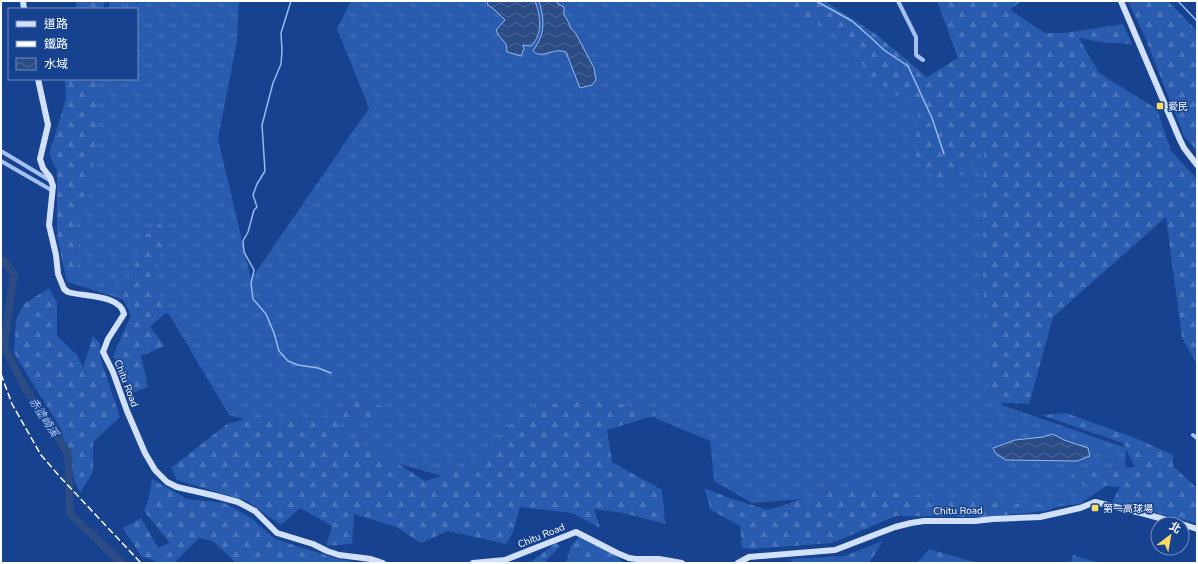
<svg xmlns="http://www.w3.org/2000/svg" width="1198" height="564" viewBox="0 0 1198 564" font-family="'Nunito Sans','Noto Sans TC',sans-serif">
<style>
.grass{fill:url(#grass-tufts)}
.forest{fill:url(#forest-firs)}
.water{fill:url(#water-waves);stroke:#95baf2}
.lines{fill:none;stroke-linecap:round;stroke-linejoin:round}
.stream{stroke:#95baf2;stroke-width:1.5}
.river{stroke:#2b4c85;stroke-width:8}
.street{stroke:#a3c0f0;stroke-width:4}
.secondary{stroke:#d1e0fb;stroke-width:6}
.rail{stroke:#fff;stroke-width:1.5;stroke-dasharray:7 3;stroke-linecap:butt}
.poi-dot{fill:#ffdd62;stroke:#16428f;stroke-width:1.5}
.labels{text-anchor:middle;stroke-width:3;stroke-linejoin:round;paint-order:stroke}
.poi-label{font-size:10px;fill:#fff;stroke:#16428f;text-anchor:start}
.street-label{font-size:10px;fill:#fff;stroke:#16428f}
.water-label{font-size:11px;font-style:italic;fill:#afcaf7;stroke:#16428f}
</style>
<defs>
<pattern id="grass-tufts" width="24" height="20" patternUnits="userSpaceOnUse"><rect width="24" height="20" fill="#295bae"/><path d="M3 7l-1-3M5 7V3M7 7l1-3M15 17l-1-3M17 17v-4M19 17l1-3" fill="none" stroke="#4974ba"/></pattern>
<pattern id="forest-firs" width="22" height="20" patternUnits="userSpaceOnUse"><rect width="22" height="20" fill="#295bae"/><path d="M5 1l3.5 6h-7zM16 11l3.5 6h-7z" fill="#4974ba"/></pattern>
<pattern id="water-waves" width="16" height="10" patternUnits="userSpaceOnUse"><rect width="16" height="10" fill="#2b4c85"/><path d="M0 5q4-4 8 0t8 0" fill="none" stroke="#4b6797"/></pattern>
</defs>
<rect width="100%" height="100%" fill="#16428f"/>
<path class="grass" d="M110,1H239L237,41L218,139L251,279L369,108L337,29L351,1H795L992,131L1002,405L1126,448L1125,473L1080,504L1041,508L868,494L752,503L714,481L710,441L643,413L459,481L229,415L169,314L68,282L63,252L91,79H137V9H108Z"/>
<g class="forest">
<path d="M77,1H105L103,9H75Z"/>
<path d="M779,1H825L877,35L927,77L958,58L937,1H1021L1010,10L1045,33H1065L1123,24L1132,44L1100,42L1079,38L1099,73L1157,109L1171,151L1197,179V365L1182,338L1166,217L1053,317L1029,404L989,402L983,275L984,141L967,173L942,182L915,159L917,122L919,111L868,75L852,44Z"/>
<path d="M1128,1H1168L1197,31V151L1184,136L1144,35Z"/>
<path d="M65,79H95L98,124L89,195L74,222L80,254L75,270L67,283L57,236V171L49,154L66,99Z"/>
<path d="M162,222L166,232L152,287L171,308L150,327L165,346L141,356L148,387L132,393L113,356L131,315L116,285L132,272L142,238Z"/>
<path d="M49,288L57,302V336L77,355L83,368L93,336L100,343V357L120,417L93,442V472L80,493L75,482L61,429L14,353L16,320L24,304Z"/>
<path d="M354,399L393,409L378,420L338,418L339,435L374,448L425,481L474,466L516,419L537,404L606,401L663,413L607,430L612,462L662,490L665,524L623,513L594,509L600,528L572,513L520,507L513,532L506,544L448,531L421,543L396,527L354,514L352,544L326,546L332,526L300,508L281,525L247,501L177,480L171,468L227,424L257,416L310,424Z"/>
<path d="M1066,413L1135,438L1173,455V466L1197,488V523L1112,502L1120,487L1070,483L1074,471L1135,467L1123,443L1041,415Z"/>
<path d="M152,479L187,499L224,503L250,517L275,539L335,558L359,563H236L213,541L199,538L174,563H161L141,556L123,528L141,518L158,548L170,543L144,511L149,498Z"/>
<path d="M704,488L732,499L768,510L831,490L890,492L946,498L1043,506L1065,504L1046,511L986,517L896,516L832,543L753,549L742,548L740,526L711,510Z"/>
<path d="M579,537L613,554L624,563H566L571,546Z"/>
<path d="M883,541L869,563H794L789,559L844,556Z"/>
<path d="M556,543L560,546L544,563H533L532,561Z"/>
<path d="M929,549L978,563H917Z"/>
<path d="M1073,555L1099,563H1071Z"/>
</g>
<g class="water">
<path d="M486,1H535C541,16 543,34 531,46L523,45L524,49L521,56L507,52L506,44L499,36L496,30L505,20L495,10L488,5Z"/>
<path d="M539,1H556L558,4L564,7V15L569,23L570,27L576,34L594,68L596,80L592,85L580,88L566,52C553,47 542,60 533,51C545,34 545,21 539,1Z"/>
<path d="M1053,434L1064,440L1088,448L1090,456L1077,461L1006,460L996,454L993,448L1015,440L1043,437Z"/>
</g>
<g class="lines">
<g class="stream">
<path d="M291,1L281,33L282,51L281,64L273,83L262,125L265,171L257,184L253,195L257,207L254,210L248,232L243,241L244,252L254,270L251,283L253,299L266,314L274,333L279,351L288,361L298,365L318,368L331,373"/>
<path d="M816,1L852,21L869,36L884,50L908,66L932,118L944,154"/>
<path d="M1178,1L1197,21"/>
</g>
<path class="river" d="M1,258L14,273L4,347L26,390L68,453L70,514L122,563"/>
<g class="street">
<path d="M898,1L916,37V55L923,60"/>
<path d="M1,151L51,181"/>
<path d="M1,161L53,191"/>
<path d="M1193,435L1197,438"/>
</g>
<g class="secondary">
<path d="M23,1L24,9"/>
<path d="M1121,1L1180,140L1184,148L1197,165"/>
<path d="M38,79L48,125L40,159L43,168L50,177L53,186L49,225L56,255L58,274L64,289L68,292C83,297 120,294 124,314L108,339L103,352L113,372L127,411L145,453L155,470L167,482L177,487L216,496L238,502L255,511L277,533L313,544L327,551L339,555L371,559L383,563"/>
<path d="M1182,524L1197,529"/>
<path d="M473,563L505,560L576,532L617,553L629,558L636,559H659L682,563"/>
<path d="M738,563L749,557L835,550L895,527L911,523L924,521H975L993,519L1040,517L1080,508L1095,502L1145,514L1181,524"/>
</g>
<path class="rail" d="M1,374L12,404L41,455L61,478L141,563"/>
</g>
<g class="poi-dot">
<rect x="1156" y="102" width="8" height="8" rx="2"/>
<rect x="1091" y="504" width="8" height="8" rx="2"/>
</g>
<g class="labels">
<g class="poi-label">
<text x="1168" y="110">愛民</text>
<text x="1103" y="512">第一高球場</text>
</g>
<g class="street-label">
<text transform="translate(127 383) rotate(69)" y="4">Chitu Road</text>
<text transform="translate(958 510) rotate(-1)" y="4">Chitu Road</text>
<text transform="translate(541 535) rotate(-22)" y="4">Chitu Road</text>
</g>
<g class="water-label">
<text transform="translate(44 417) rotate(57)" y="4">赤塗崎溪</text>
</g>
</g>
<rect width="1198" height="564" fill="none" stroke="#ffffff" stroke-width="4"/>
<rect x="8" y="8" width="130" height="72" fill="#16428f" stroke="#738ebc"/>
<rect x="16" y="21" width="20" height="6" fill="#d1e0fb" stroke="#738ebc"/>
<text x="44" y="28" font-size="12" fill="#ffffff">道路</text>
<rect x="16" y="41" width="20" height="6" fill="#ffffff" stroke="#738ebc"/>
<text x="44" y="48" font-size="12" fill="#ffffff">鐵路</text>
<rect x="16" y="58" width="20" height="12" fill="url(#water-waves)" stroke="#738ebc"/>
<text x="44" y="68" font-size="12" fill="#ffffff">水域</text>
<g transform="translate(1170 536) rotate(31)"><circle r="19" fill="#16428f" stroke="#738ebc"/>
<path d="M0-3L7 15L0 10L-7 15Z" fill="#ffdd62"/>
<text y="-6" font-size="11" font-weight="bold" text-anchor="middle" fill="#ffffff">北</text>
</g>
</svg>
